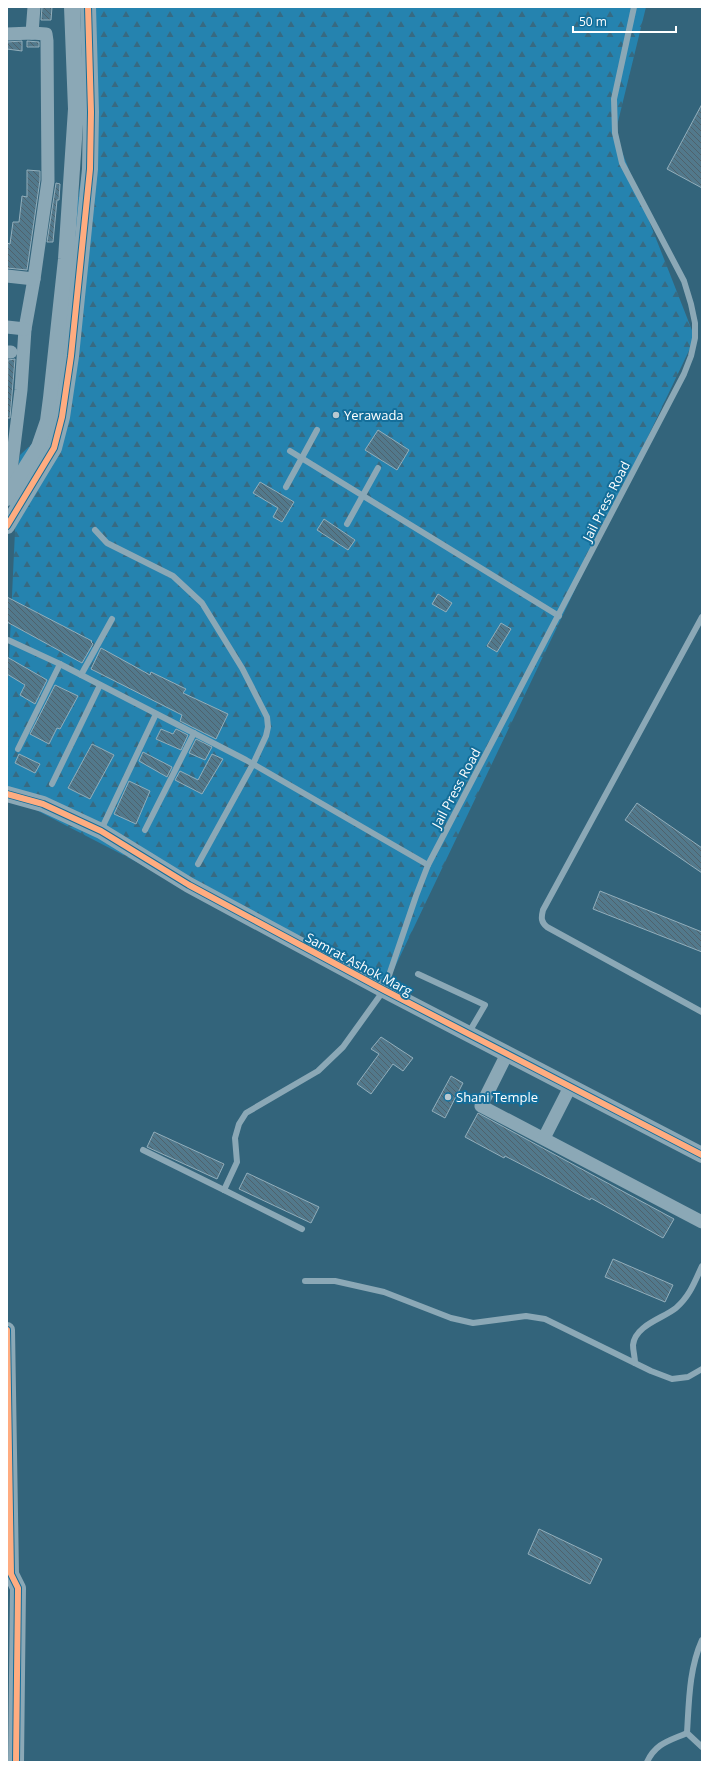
<svg xmlns="http://www.w3.org/2000/svg" width="709" height="1769" viewBox="0 0 709 1769" font-family="'Open Sans',sans-serif">
<style>
.forest{fill:url(#forest-firs)}
.building{fill:url(#building-back-hatch);stroke:#92aebb}
.lines{fill:none;stroke-linecap:round;stroke-linejoin:round}
.service{stroke:#8ba8b6;stroke-width:6}
.minor{stroke:#8ba8b6;stroke-width:13}
.tertiary{stroke:#8ba8b6;stroke-width:16}
.cycleway-casing{stroke:#146e9a;stroke-width:8}
.cycleway{stroke:#ffac80;stroke-width:6}
.poi-dot{fill:#b8c9d1;stroke:#146e9a;stroke-width:1.5}
.labels{text-anchor:middle;stroke-width:4;stroke-linejoin:round;paint-order:stroke}
.poi-label{font-size:13px;fill:#fff;stroke:#146e9a;text-anchor:start}
.street-label{font-size:13px;fill:#fff;stroke:#146e9a}
</style>
<defs>
<pattern id="forest-firs" width="22" height="20" patternUnits="userSpaceOnUse"><rect width="22" height="20" fill="#2583af"/><path d="M5 1l3.5 6h-7zM16 11l3.5 6h-7z" fill="#376a82"/></pattern>
<pattern id="building-back-hatch" width="6" height="6" patternUnits="userSpaceOnUse"><rect width="6" height="6" fill="#52798c"/><path d="M-1 5l2 2M0 0l6 6M5-1l2 2" fill="none" stroke="#4f626c"/></pattern>
</defs>
<rect width="100%" height="100%" fill="#33647b"/>
<path class="forest" d="M86,7H646L615,134L695,338L384,990L7,795V703L18,467L20,455L34,442L48,445L69,253L93,106Z"/>
<g class="building">
<path d="M42,7H52L51,20H41Z"/>
<path d="M22,41V51L7,49V42Z"/>
<path d="M27,41L39,42V47H27Z"/>
<path d="M702,104V188L667,169Z"/>
<path d="M27,170L40,171V180L27,270L7,268V243L10,244L13,222H19L22,196L27,197Z"/>
<path d="M56,183L60,184L59,200H57L53,242H47Z"/>
<path d="M15,359L10,418H7L8,360Z"/>
<path d="M378,430L409,450L397,470L365,450Z"/>
<path d="M260,482L294,502L282,522L273,517L278,508L253,493Z"/>
<path d="M324,519L355,540L348,550L317,530Z"/>
<path d="M438,594L452,603L446,612L432,604Z"/>
<path d="M7,597L92,641L91,642L93,644L82,663L7,622Z"/>
<path d="M501,623L511,629L497,652L487,646Z"/>
<path d="M101,648L150,675L151,672L186,689L183,693L228,714L216,739L180,721L182,715L91,669Z"/>
<path d="M7,657L47,680L35,704L20,695L25,685L7,674Z"/>
<path d="M55,685L78,696L60,729L57,728L49,744L30,734Z"/>
<path d="M161,729L173,734L176,729L188,735L181,750L156,739Z"/>
<path d="M196,739L212,747L205,760L189,753Z"/>
<path d="M92,744L114,755L90,799L68,788Z"/>
<path d="M143,752L172,767L167,777L139,761Z"/>
<path d="M19,754L40,764L35,773L15,763Z"/>
<path d="M212,754L223,759L202,794L175,780L180,771L198,780Z"/>
<path d="M129,781L150,791L136,824L114,814Z"/>
<path d="M637,803L702,848V873L625,820Z"/>
<path d="M600,891L702,932V952L593,909Z"/>
<path d="M381,1037L413,1058L403,1071L393,1064L371,1094L357,1084L379,1054L371,1049Z"/>
<path d="M451,1076L463,1083L445,1118L432,1111Z"/>
<path d="M478,1113L674,1219L663,1238L591,1198L590,1200L505,1156L504,1158L465,1137Z"/>
<path d="M154,1132L224,1164L217,1179L147,1147Z"/>
<path d="M247,1173L319,1207L311,1223L239,1189Z"/>
<path d="M613,1259L673,1285L665,1302L605,1277Z"/>
<path d="M539,1529L602,1559L590,1584L528,1554Z"/>
</g>
<g class="lines">
<g class="service">
<path d="M290,451L559,616"/>
<path d="M286,487L317,430"/>
<path d="M347,524L378,468"/>
<path d="M95,530L107,543L173,576L202,603L242,668L267,717L268,727L266,736L253,764L198,864"/>
<path d="M702,617L543,910C541,918 541,922 547,927L702,1012"/>
<path d="M8,640L60,664L246,760L428,865"/>
<path d="M81,675L112,619"/>
<path d="M18,749L60,664"/>
<path d="M52,784L100,685"/>
<path d="M101,830L156,714"/>
<path d="M145,830L194,733"/>
<path d="M418,974L485,1005L468,1034"/>
<path d="M143,1150L224,1190"/>
<path d="M302,1229L224,1190L237,1162L235,1138L239,1124L246,1113L318,1071L343,1047L384,990L416,896L428,865L684,374L691,356L695,338V323L691,304L684,281L622,163L615,133L614,99L634,7"/>
<path d="M305,1281H335L384,1292L451,1318L473,1323L526,1316L545,1319L651,1371L672,1379L688,1377L702,1369"/>
<path d="M635,1363C635,1357 633,1351 633,1345C635,1325 664,1318 676,1308C690,1296 695,1281 702,1266"/>
<path d="M702,1640C689,1669 689,1701 687,1733L702,1747"/>
<path d="M647,1762C656,1743 669,1741 687,1733"/>
</g>
<g class="minor">
<path d="M32,33L34,7"/>
<path d="M7,34L32,33L46,34L47,41L48,181L34,279L25,329L21,390L8,495"/>
<path d="M7,276L34,279"/>
<path d="M7,327L25,329"/>
<path d="M7,352H11"/>
<path d="M507,1054L481,1106L702,1222"/>
<path d="M544,1138L570,1087"/>
</g>
<g class="tertiary">
<path d="M7,498L39,447L48,421L51,398L66,259L76,109L72,7"/>
<path d="M7,526L54,448L62,417L71,356L90,169L91,112L88,7"/>
<path d="M7,794L43,804L101,831L189,885L384,990L702,1155"/>
<path d="M7,1330L11,1574L18,1588L16,1762"/>
</g>
<g class="cycleway-casing">
<g id="cycleway">
<path d="M7,526L54,448L62,417L71,356L90,169L91,112L88,7"/>
<path d="M7,794L43,804L101,831L189,885L384,990L702,1155"/>
<path d="M7,1330L11,1574L18,1588L16,1762"/>
</g>
</g>
<use href="#cycleway" class="cycleway"/>
</g>
<g class="poi-dot">
<circle cx="336" cy="415" r="4"/>
<circle cx="448" cy="1097" r="4"/>
</g>
<g class="labels">
<g class="poi-label">
<text x="344" y="420">Yerawada</text>
<text x="456" y="1102">Shani Temple</text>
</g>
<g class="street-label">
<text transform="translate(606 501) rotate(-63)" y="5">Jail Press Road</text>
<text transform="translate(456 788) rotate(-62)" y="5">Jail Press Road</text>
<text transform="translate(359 964) rotate(28)" y="5">Samrat Ashok Marg</text>
</g>
</g>
<rect width="709" height="1769" fill="none" stroke="#ffffff" stroke-width="16"/>
<path d="M573 26v6h103v-6" fill="none" stroke="#ffffff" stroke-width="2"/>
<text x="579" y="26" font-size="12" fill="#ffffff" stroke="#146e9a" stroke-width="3" paint-order="stroke">50 m</text>
</svg>
